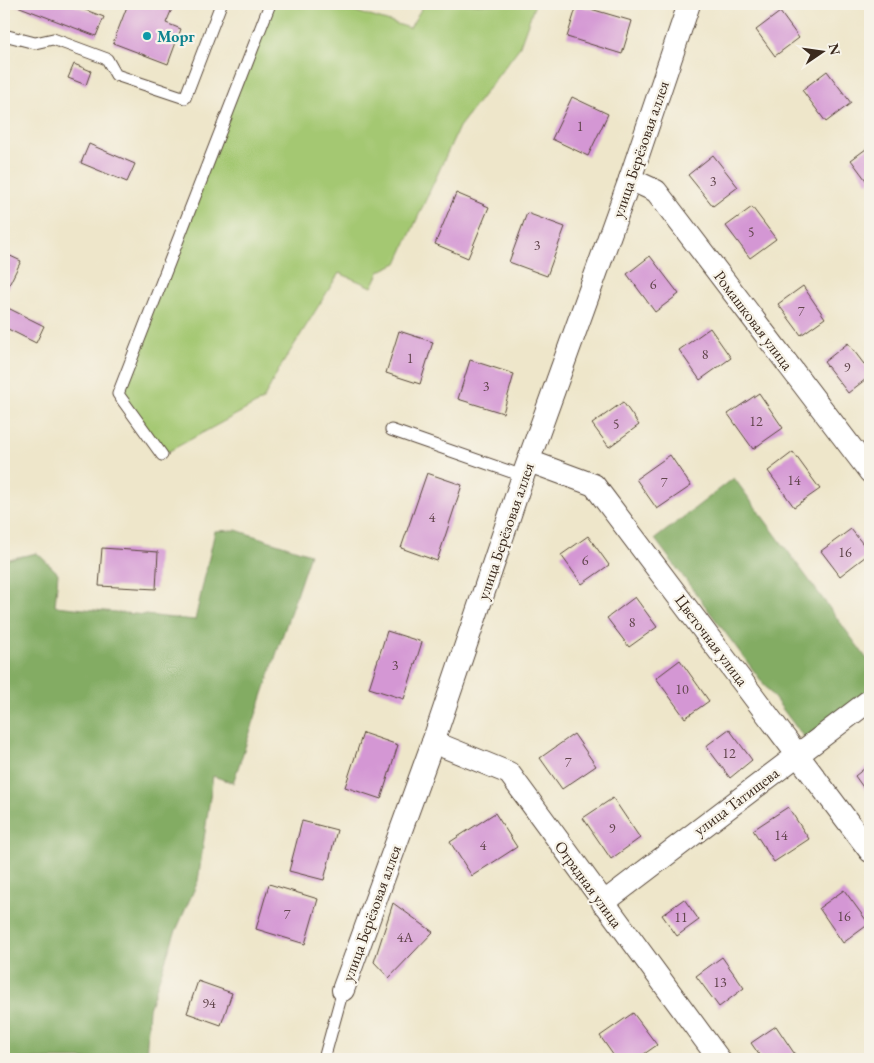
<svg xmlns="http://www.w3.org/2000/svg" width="874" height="1063" viewBox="0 0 874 1063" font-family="'EB Garamond',serif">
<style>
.green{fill:#a4c872;stroke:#707948}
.forest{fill:#83ac64;stroke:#5f6b41}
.building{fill:#d497d4}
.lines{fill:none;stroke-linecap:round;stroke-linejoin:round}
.service-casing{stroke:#564638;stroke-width:13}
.minor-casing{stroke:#564638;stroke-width:24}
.service{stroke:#fff;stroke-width:11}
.minor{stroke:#fff;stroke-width:22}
.culture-dot{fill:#0f9aa8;stroke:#f7f3e8;stroke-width:2}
.labels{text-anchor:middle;stroke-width:4.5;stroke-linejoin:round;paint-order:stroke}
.number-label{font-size:14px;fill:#61454c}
.culture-label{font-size:16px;font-weight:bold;fill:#0d838f;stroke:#f7f3e8;text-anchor:start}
.street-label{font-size:16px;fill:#3b2a1e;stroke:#f7f3e8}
</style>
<rect width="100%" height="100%" fill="#f7f3e8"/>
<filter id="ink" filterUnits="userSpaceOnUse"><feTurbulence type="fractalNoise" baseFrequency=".02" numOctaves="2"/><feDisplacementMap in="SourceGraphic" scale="10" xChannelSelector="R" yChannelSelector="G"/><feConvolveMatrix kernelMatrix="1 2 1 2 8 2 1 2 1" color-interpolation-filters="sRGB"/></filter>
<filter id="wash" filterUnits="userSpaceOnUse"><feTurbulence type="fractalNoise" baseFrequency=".0096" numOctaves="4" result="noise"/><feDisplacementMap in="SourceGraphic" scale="20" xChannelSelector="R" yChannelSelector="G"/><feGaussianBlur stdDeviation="1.12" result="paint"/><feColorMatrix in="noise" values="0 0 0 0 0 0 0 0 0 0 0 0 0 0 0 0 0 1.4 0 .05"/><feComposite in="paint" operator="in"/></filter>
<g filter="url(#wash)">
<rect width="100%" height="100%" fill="#eee6ca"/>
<path class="green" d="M270,4H330L410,28L424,4H535L519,48L459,127L397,263L380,271L372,287L339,273L278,371L263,400L162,455L118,394Z"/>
<g class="forest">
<path d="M734,478L870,663V690L805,739L655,539Z"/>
<path d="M236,530L310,554L233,783L213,776L198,881L174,935L149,1009L146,1059H4V560L37,553L58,573L55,606L195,620L215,531Z"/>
</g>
<g id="blocks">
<g class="building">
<path d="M12,4H70L104,17L96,36Z"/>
<path d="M128,4H174L166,23L181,29L168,64L113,43Z"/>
<path d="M577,5L632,21L622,54L567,37Z"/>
<path d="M780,12L799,38L775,56L756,30Z"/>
<path d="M74,64L91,71L86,85L68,78Z"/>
<path d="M827,71L851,103L826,122L802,90Z"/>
<path d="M572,97L608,114L588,156L552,139Z"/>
<path d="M89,144L135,164L127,182L81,163Z"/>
<path d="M870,146V181L868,183L851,160Z"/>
<path d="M713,155L738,187L713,206L688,175Z"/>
<path d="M456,193L489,207L468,258L435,244Z"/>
<path d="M752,207L776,239L750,258L726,226Z"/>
<path d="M527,213L565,227L547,276L509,262Z"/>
<path d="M4,253L21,261L4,295Z"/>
<path d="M650,256L679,294L655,312L627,274Z"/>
<path d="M803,286L825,318L801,335L778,304Z"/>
<path d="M4,306L44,326L36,343L4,327Z"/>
<path d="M710,328L731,358L700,380L679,350Z"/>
<path d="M399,331L433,342L420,384L386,373Z"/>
<path d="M848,343L870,372V376L848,393L824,362Z"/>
<path d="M470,360L514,374L503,413L458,399Z"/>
<path d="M759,393L783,428L753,449L728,414Z"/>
<path d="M623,402L639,425L609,447L592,424Z"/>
<path d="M793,452L820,489L794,507L768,471Z"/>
<path d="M670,455L691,486L657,509L636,479Z"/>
<path d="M427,473L462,485L437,561L401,548Z"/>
<path d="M851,529L870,553L840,576L821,551Z"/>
<path d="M588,536L609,565L582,584L561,555Z"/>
<path d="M102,548L158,552L156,589L99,586Z"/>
<path d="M635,597L657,627L629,647L607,618Z"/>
<path d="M387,631L422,642L404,699L369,688Z"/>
<path d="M680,660L709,701L685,718L656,678Z"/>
<path d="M729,729L752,760L730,778L706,746Z"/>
<path d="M363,733L398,745L381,799L345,787Z"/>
<path d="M574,734L596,766L562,789L540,758Z"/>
<path d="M870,764V797L855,776Z"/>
<path d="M613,798L640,838L611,859L583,818Z"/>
<path d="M788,807L809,839L774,862L753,830Z"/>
<path d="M495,813L517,847L472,876L450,842Z"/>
<path d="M302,821L337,830L324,880L289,871Z"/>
<path d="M269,884L318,899L305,944L256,929Z"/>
<path d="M844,890L869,924L843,943L819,908Z"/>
<path d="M684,899L699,920L677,936L662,915Z"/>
<path d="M393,903L433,932L389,978L374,962Z"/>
<path d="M722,957L744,988L719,1007L696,976Z"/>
<path d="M198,981L232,993L221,1025L187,1013Z"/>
<path d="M633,1013L657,1045L637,1059H616L600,1036Z"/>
<path d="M776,1026L798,1059H762L751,1043Z"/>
</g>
</g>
</g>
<g filter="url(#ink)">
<use href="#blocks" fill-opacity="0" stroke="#564638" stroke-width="1"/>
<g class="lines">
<g class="service-casing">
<g id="service">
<path d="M4,35L35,43L53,39L107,59L116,75L185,98L221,4"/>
<path d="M391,430L523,476"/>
<path d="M162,455L118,394L270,4"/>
<path d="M324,1059L343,990"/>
</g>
</g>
<g class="minor-casing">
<g id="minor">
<path d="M630,179L656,191L870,472"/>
<path d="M529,461L594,485L870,851"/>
<path d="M433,742L509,773L719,1059"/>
<path d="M603,903L870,700"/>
<path d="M343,990L433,742L523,476L630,179L689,4"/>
</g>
</g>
<use href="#service" class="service"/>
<use href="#minor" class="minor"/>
</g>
</g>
<circle class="culture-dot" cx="147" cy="36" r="5"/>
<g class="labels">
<g class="number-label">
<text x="580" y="131">1</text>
<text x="713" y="186">3</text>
<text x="751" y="237">5</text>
<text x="537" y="250">3</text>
<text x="653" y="289">6</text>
<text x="801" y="316">7</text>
<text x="705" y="359">8</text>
<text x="410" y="363">1</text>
<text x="847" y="372">9</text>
<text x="486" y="391">3</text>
<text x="756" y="426">12</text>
<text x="616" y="429">5</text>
<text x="794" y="485">14</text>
<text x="664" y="487">7</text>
<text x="432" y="522">4</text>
<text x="845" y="557">16</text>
<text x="585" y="565">6</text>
<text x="632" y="627">8</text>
<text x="395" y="670">3</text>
<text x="682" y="694">10</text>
<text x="729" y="758">12</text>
<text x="568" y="767">7</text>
<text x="612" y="833">9</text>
<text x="781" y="840">14</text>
<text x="483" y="850">4</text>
<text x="287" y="919">7</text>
<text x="844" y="921">16</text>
<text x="681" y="922">11</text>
<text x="405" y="942">4А</text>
<text x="720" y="987">13</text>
<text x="209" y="1008">94</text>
</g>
<g class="culture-label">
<text x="157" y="42">Морг</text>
</g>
<g class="street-label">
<text transform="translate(640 149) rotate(-71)" y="6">улица Берёзовая аллея</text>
<text transform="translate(754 320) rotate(53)" y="6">Ромашковая улица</text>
<text transform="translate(505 531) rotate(-71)" y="6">улица Берёзовая аллея</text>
<text transform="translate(712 640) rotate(53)" y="6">Цветочная улица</text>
<text transform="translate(736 801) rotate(-37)" y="6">улица Татищева</text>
<text transform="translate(589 884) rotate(54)" y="6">Отрадная улица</text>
<text transform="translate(371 913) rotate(-70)" y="6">улица Берёзовая аллея</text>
</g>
</g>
<rect width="874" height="1063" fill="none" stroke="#f7f3e8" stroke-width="20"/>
<g transform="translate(822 52) rotate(77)" stroke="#f7f3e8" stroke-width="4" paint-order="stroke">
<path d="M0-4L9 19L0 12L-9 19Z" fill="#3b2a1e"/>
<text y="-8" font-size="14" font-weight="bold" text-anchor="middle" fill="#3b2a1e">N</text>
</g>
</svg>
